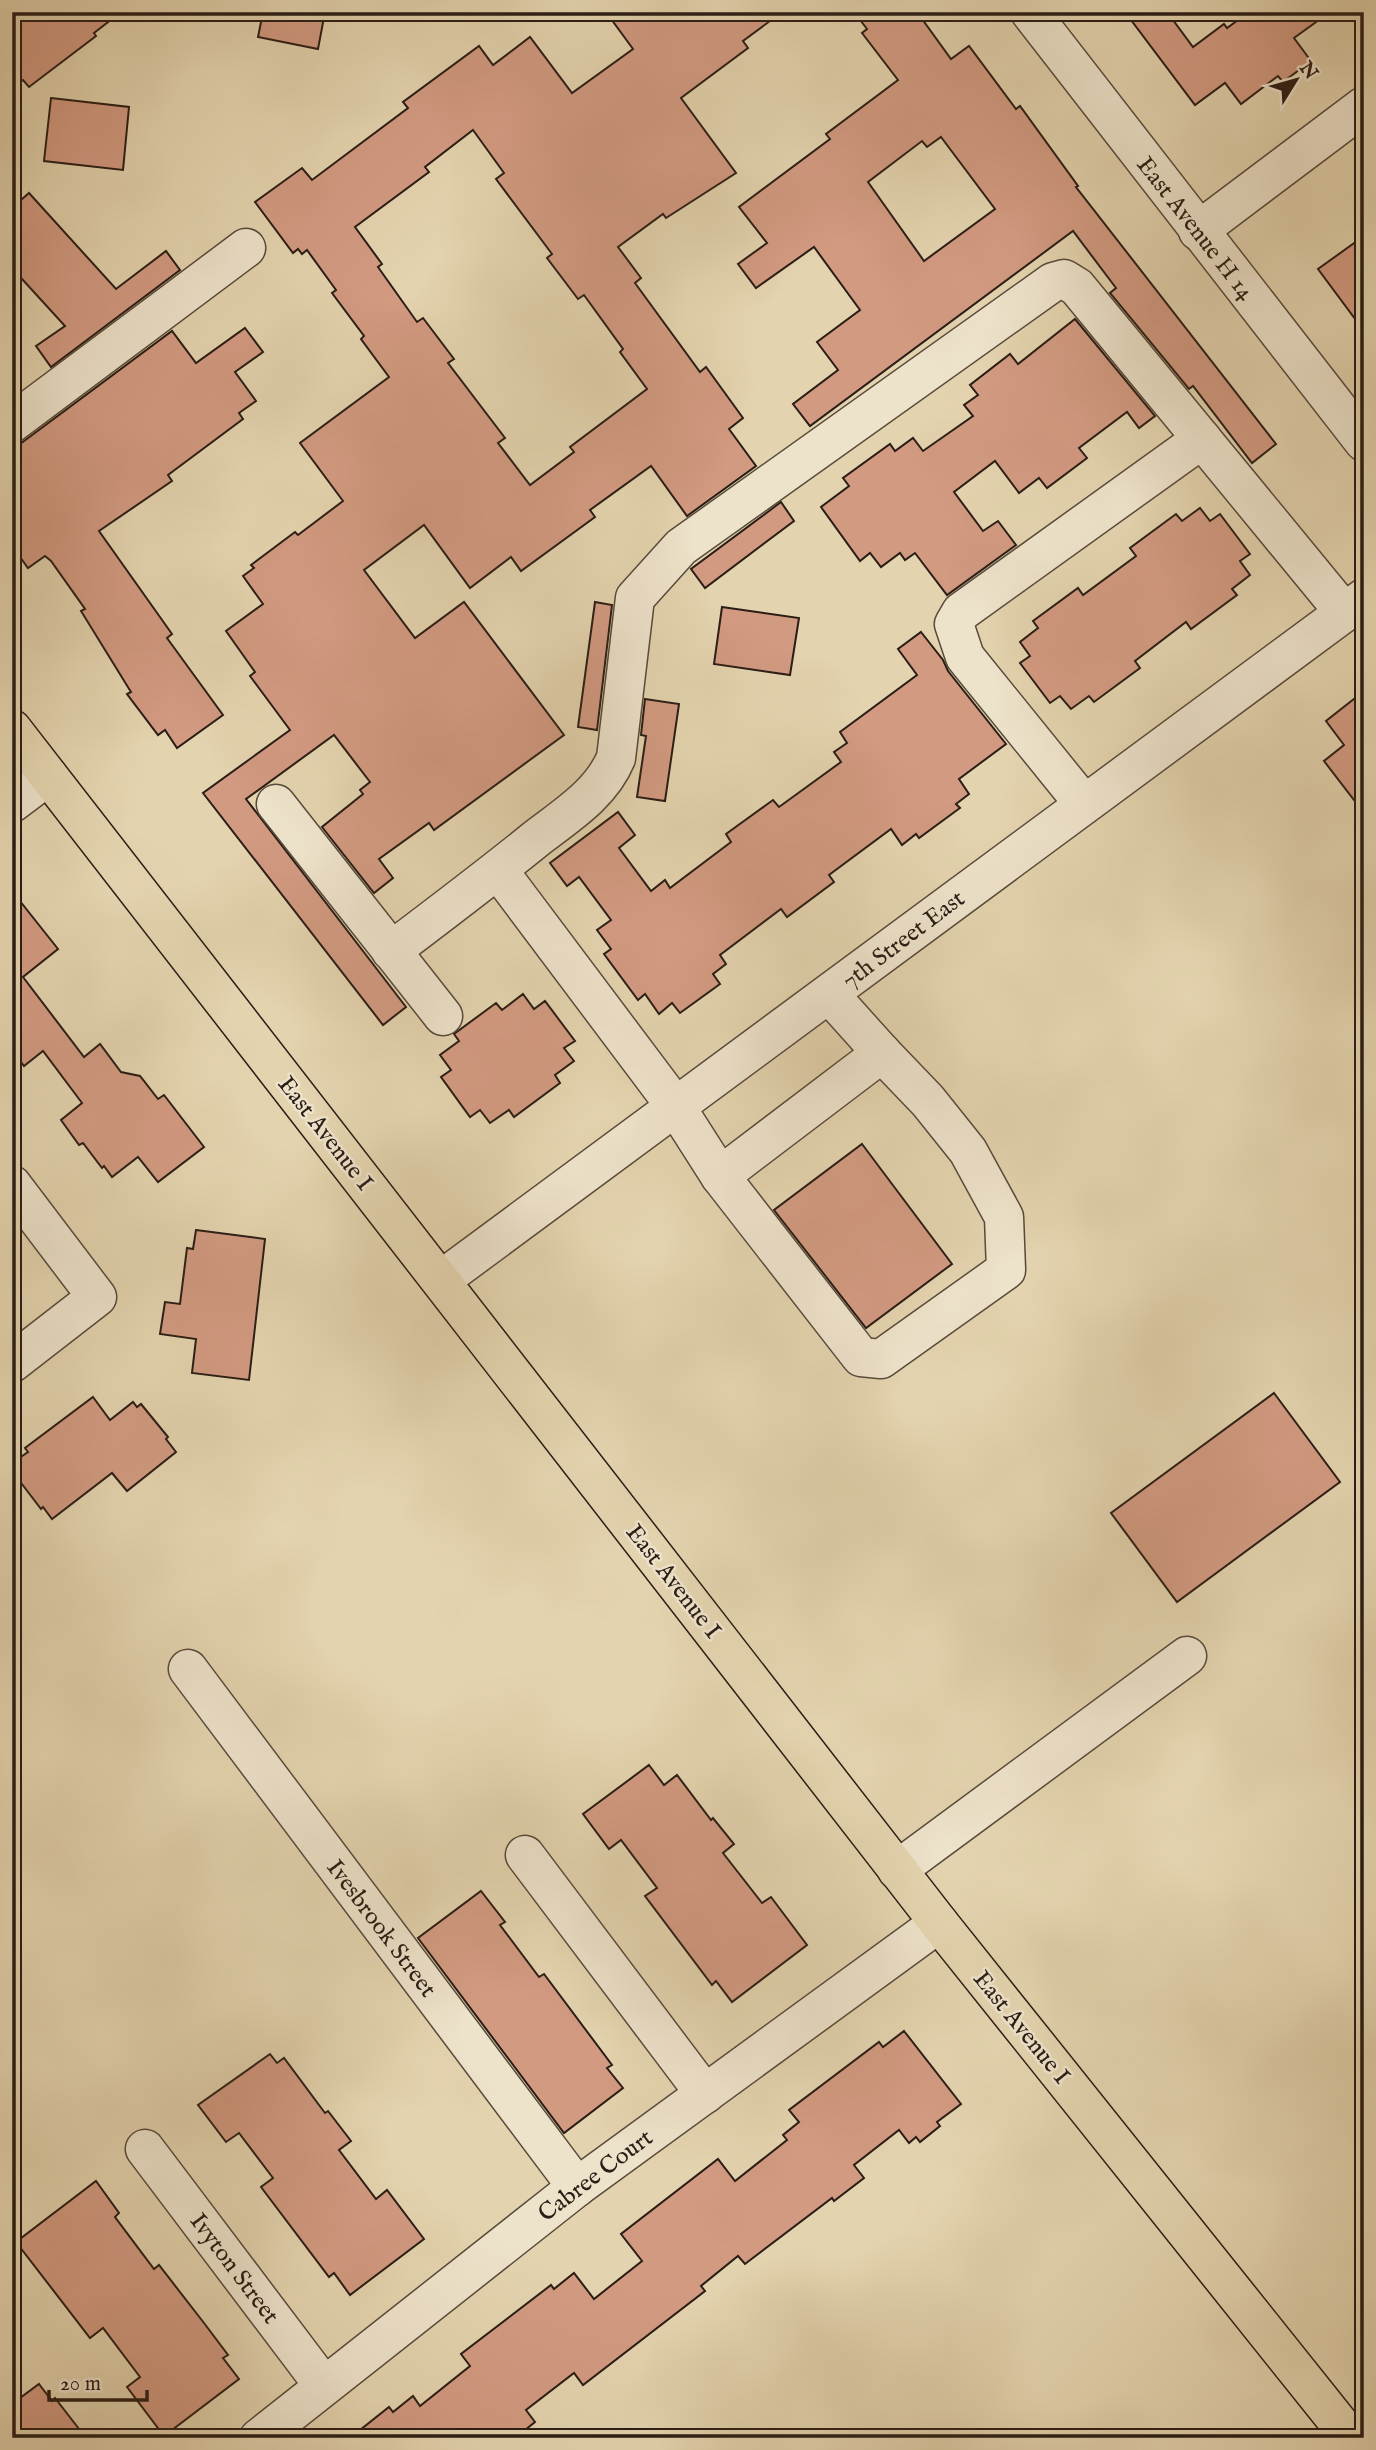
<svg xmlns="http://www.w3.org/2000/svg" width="1376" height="2450" viewBox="0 0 1376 2450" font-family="'IM FELL English',serif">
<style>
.building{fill:#d29a81;stroke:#2a1d15;stroke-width:2;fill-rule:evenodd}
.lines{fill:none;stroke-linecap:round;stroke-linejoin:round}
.minor-casing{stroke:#584a3b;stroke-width:41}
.major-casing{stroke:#2a1d15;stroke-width:41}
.minor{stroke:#ede2ca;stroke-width:38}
.major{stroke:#e3d3ae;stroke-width:38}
.labels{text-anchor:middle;stroke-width:5;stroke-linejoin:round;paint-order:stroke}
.street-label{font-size:24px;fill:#2a1d15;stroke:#ede2ca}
</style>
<rect width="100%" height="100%" fill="#e3d3ae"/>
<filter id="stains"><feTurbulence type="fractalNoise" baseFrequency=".00286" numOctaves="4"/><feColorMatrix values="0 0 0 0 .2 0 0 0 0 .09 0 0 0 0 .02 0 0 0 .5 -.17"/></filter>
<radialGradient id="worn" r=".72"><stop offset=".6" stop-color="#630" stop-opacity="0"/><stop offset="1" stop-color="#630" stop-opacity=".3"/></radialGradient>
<g class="building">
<path d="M22,12H121L94,33L96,36L29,87L23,80L12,88V20Z"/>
<path d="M263,12H325L318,49L258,37Z"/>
<path d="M606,12H782L743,41L748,48L681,98L736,173L666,218L663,214L618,247L641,278L635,283L700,372L706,367L743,418L729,429L756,466L687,516L651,466L590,510L595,517L521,571L511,557L470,588L424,525L364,570L415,638L464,602L564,735L434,830L429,823L379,859L393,878L374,893L322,827L363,794L360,790L370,782L334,735L246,799L406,1007L383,1025L203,793L290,730L250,676L255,672L226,631L263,604L243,576L254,568L251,565L295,532L298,535L343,501L300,443L389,377L361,339L364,336L332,293L336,290L307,250L302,254L298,249L293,253L255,202L302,168L312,180L408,108L403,102L479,46L493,65L530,37L572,93L633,49ZM473,130L504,173L496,179L552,254L547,258L578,299L584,295L623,349L620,352L647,389L570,447L574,452L530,485L498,443L505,438L448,363L454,359L423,318L417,322L378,267L382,264L355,227L429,172L425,167Z"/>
<path d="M854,12H917L951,59L969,46L1016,109L1020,106L1078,186L1076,187L1276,444L1252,463L1193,386L1189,389L1110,293L1116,288L1073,231L810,426L793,404L838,370L817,342L860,310L814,247L756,288L738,264L767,243L739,207L830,139L826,134L898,80L862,33L867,29ZM941,137L995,209L924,261L868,182L922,141L927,147Z"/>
<path d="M1125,12H1167L1193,47L1224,24L1227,28L1249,12H1330L1294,38L1311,61L1283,82L1278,76L1241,104L1225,83L1195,105Z"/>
<path d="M51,98L129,107L123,170L44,161Z"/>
<path d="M29,193L116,289L166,251L180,270L51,367L36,346L65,326L12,268V208Z"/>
<path d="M1364,236V331L1318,269Z"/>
<path d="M1075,319L1155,416L1139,428L1127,412L1079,448L1087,458L1047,488L1039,478L1019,493L995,461L954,492L983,531L998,521L1016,545L947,595L915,553L905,560L900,553L881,567L870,553L860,561L821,507L849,486L843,478L890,444L895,451L913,438L923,451L973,416L964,405L978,395L970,385L1010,354L1018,364Z"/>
<path d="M245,328L263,352L235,372L256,401L239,413L243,419L168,475L172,481L99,531L172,634L167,638L223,715L177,748L165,730L158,735L127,694L131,692L81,611L85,609L51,561L45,556L28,568L12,546V450L172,331L196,363Z"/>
<path d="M781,502L794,521L705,588L691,569Z"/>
<path d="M1200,508L1210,521L1220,514L1250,554L1240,561L1250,575L1232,589L1237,595L1191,629L1186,622L1135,661L1140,668L1094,702L1089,696L1071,709L1060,696L1050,703L1020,663L1030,656L1020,642L1038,628L1033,621L1078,588L1083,595L1136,556L1130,548L1176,514L1182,521Z"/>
<path d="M595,602L612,605L597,730L578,727Z"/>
<path d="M722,607L799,618L790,675L714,664Z"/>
<path d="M921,632L943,660L948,671L1006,744L959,779L969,794L956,804L960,808L919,838L916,834L902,845L891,829L829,875L834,882L787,917L781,909L720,955L726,964L713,974L720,984L680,1013L672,1003L659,1014L645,994L638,1000L604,954L611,949L597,930L611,920L579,877L567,886L550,863L618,812L635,835L619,848L651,891L665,880L670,888L731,842L726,834L773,800L779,807L841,762L834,752L847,743L840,732L917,675L898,649Z"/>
<path d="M1364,691V813L1324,761L1344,745L1326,721Z"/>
<path d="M645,699L679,704L665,801L637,797L646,736L641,735Z"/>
<path d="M12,891L58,949L23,977L84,1057L100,1044L121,1072L140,1076L158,1099L164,1095L204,1147L158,1182L138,1157L112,1177L104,1166L102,1168L83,1143L79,1145L61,1120L82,1103L43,1051L24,1066L12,1050Z"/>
<path d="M523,994L534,1009L545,1001L575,1041L564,1048L574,1061L555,1075L560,1083L514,1117L509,1110L490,1123L480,1110L470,1117L441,1077L451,1070L440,1055L459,1041L454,1034L496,1003L502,1010Z"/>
<path d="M862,1144L952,1264L866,1328L774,1210Z"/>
<path d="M196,1230L265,1239L249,1380L192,1373L196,1339L160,1334L165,1302L180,1304L187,1248L193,1249Z"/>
<path d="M1274,1393L1340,1482L1177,1602L1111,1513Z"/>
<path d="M93,1397L110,1420L133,1402L137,1407L141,1404L168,1437L166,1439L176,1452L127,1491L112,1473L52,1519L43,1507L41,1509L12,1471V1463L28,1452L25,1448Z"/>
<path d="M649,1765L664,1785L677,1775L711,1820L713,1818L734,1844L723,1853L762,1903L771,1897L807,1945L732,2002L716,1981L712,1985L645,1896L657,1888L621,1840L609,1849L583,1814Z"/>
<path d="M481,1891L505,1922L500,1925L539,1977L544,1974L612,2065L607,2068L623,2088L564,2133L418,1938Z"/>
<path d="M904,2031L961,2104L937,2122L940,2126L920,2142L916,2137L909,2143L899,2130L854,2165L864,2178L834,2201L832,2198L745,2264L738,2256L701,2286L705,2291L583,2385L574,2373L526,2410L535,2422L515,2438H350L389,2407L393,2412L413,2396L420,2406L470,2366L461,2354L551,2285L554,2289L574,2273L594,2299L642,2261L621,2234L718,2159L735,2181L787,2140L783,2135L799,2122L789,2110L879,2042L883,2047Z"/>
<path d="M270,2054L277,2063L284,2058L325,2113L328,2111L351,2141L339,2150L376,2199L387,2190L424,2239L350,2295L334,2273L329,2277L261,2187L273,2178L239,2133L226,2142L198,2105Z"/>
<path d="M96,2181L119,2213L115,2217L154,2269L159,2265L204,2323L228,2355L223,2358L239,2379L164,2436L127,2387L140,2377L103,2328L90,2338L16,2242Z"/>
<path d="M39,2384L52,2401L55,2398L86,2438H12V2404Z"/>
</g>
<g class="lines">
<g class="minor-casing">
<g id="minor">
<path d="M1030,12L1364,442"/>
<path d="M1198,231L1364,106"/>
<path d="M12,423L246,248"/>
<path d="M12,803L48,776"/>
<path d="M276,804L443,1016"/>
<path d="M1084,804L965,657L954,624L961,612L1202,439"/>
<path d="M498,870L676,1107L720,1176L861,1357L881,1359L1006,1270L1004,1217L968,1151L928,1101L882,1053L829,994"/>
<path d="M391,951C440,914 489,877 537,838C567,815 601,794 616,758L635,598L681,547L1053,282L1064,279L1077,287L1344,612"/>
<path d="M720,1176L882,1053"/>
<path d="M12,1185L97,1297L12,1363"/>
<path d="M441,1280L1364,598"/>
<path d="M188,1669L577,2187"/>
<path d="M525,1855L705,2094"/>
<path d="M897,1870L1187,1656"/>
<path d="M145,2149L324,2386"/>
<path d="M259,2438L577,2187L939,1923"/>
</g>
</g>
<g class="major-casing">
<path id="major" d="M12,729L939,1923L1342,2427L1346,2438"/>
</g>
<use href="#minor" class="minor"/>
<use href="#major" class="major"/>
</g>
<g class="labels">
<g class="street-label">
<text transform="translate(1196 228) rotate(52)" y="8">East Avenue H 14</text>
<text transform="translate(903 939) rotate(-37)" y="8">7th Street East</text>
<text transform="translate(326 1133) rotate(52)" y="8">East Avenue I</text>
<text transform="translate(674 1581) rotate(52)" y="8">East Avenue I</text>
<text transform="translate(382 1928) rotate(53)" y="8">Ivesbrook Street</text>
<text transform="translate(1022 2027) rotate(51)" y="8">East Avenue I</text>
<text transform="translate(595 2175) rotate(-37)" y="8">Cabree Court</text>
<text transform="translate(235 2268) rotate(53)" y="8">Ivyton Street</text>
</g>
</g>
<rect width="1376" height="2450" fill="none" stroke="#e3d3ae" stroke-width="42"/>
<rect x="14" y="14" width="1348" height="2422" fill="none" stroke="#2a1d15" stroke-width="3.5"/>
<rect x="21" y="21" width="1334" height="2408" fill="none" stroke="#2a1d15" stroke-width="2"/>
<g transform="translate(1296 80) rotate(53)" stroke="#ede2ca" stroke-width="5" paint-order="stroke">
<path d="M0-5L12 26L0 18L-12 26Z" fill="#2a1d15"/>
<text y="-10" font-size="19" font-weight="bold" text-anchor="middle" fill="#2a1d15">N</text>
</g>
<path d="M49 2390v10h98v-10" fill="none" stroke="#2a1d15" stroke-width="3.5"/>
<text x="60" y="2390" font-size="21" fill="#2a1d15" stroke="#ede2ca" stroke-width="5" paint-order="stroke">20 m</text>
<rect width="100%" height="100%" filter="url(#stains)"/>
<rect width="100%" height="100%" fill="url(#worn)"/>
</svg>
